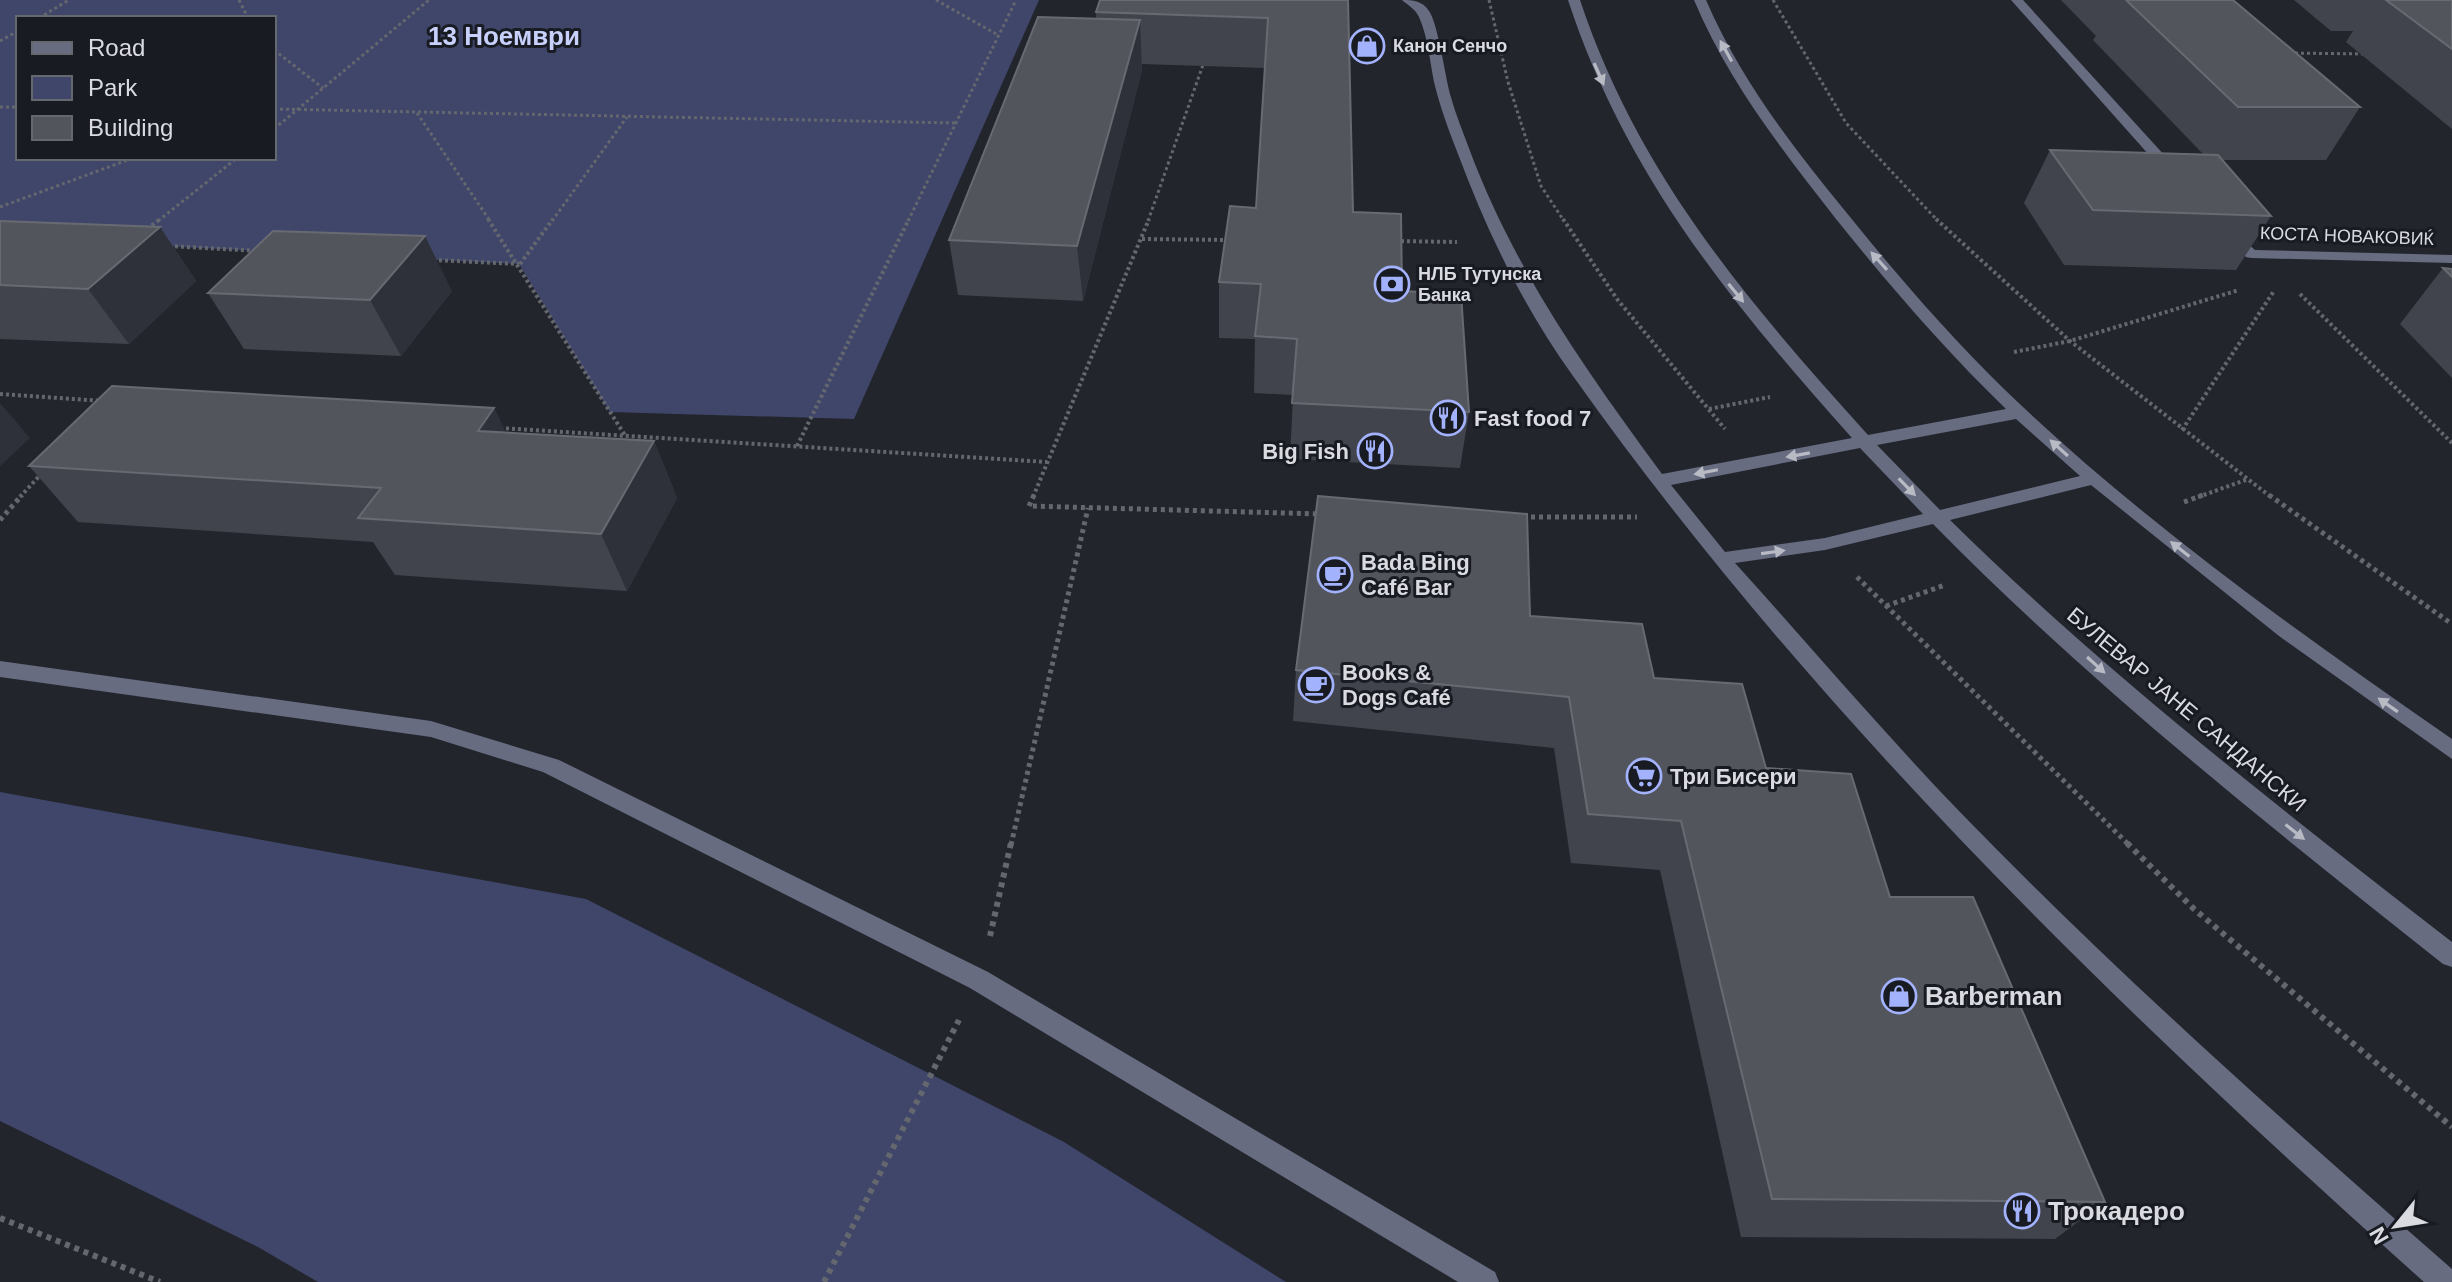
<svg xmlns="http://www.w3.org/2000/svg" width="2452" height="1282" viewBox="0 0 2452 1282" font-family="Helvetica,sans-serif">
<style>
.green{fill:#3f466a;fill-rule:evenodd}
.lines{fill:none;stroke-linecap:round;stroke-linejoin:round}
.path-far3{stroke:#65676e;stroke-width:3;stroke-dasharray:3 3;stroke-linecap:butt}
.path-far2{stroke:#65676e;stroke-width:4;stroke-dasharray:3 3;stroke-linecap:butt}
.path-far1{stroke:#65676e;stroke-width:5;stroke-dasharray:4 4;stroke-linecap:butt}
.path{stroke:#65676e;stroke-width:6;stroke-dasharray:5 5;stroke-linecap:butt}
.minor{fill:#676c80;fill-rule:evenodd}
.wall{fill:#42444d}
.shaded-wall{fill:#2f313a}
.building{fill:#53555d;stroke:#686a72;stroke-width:2}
.oneway{fill:#b8bac4}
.labels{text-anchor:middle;stroke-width:6;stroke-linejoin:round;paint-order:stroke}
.far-poi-label{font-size:18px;font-weight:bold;fill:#dadbe1;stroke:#191b23;text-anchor:start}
.far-street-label{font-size:18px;fill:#dadbe1;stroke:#191b23}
.poi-label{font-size:22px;font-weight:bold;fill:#dadbe1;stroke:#191b23;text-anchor:start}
.street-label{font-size:22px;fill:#dadbe1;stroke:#191b23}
.far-district-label{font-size:26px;font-weight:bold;fill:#c7d1fb;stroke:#191b23}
.near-poi-label{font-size:26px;font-weight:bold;fill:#dadbe1;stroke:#191b23;text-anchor:start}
</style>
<rect width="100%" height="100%" fill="#23252d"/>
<g class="green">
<path d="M0,0H1039L854,419L610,412L519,264L0,238ZM18,18H274V158H18Z"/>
<path d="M0,792L586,899L1064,1142L1286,1282H318L258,1247L0,1121Z"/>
</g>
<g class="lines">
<g class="path-far3">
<path d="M239,0L248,18"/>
<path d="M936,0L998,35"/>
<path d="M1489,0L1508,82L1541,186L1564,221"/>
<path d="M1773,0L1846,123L1938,221"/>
<path d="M39,18L69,0"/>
<path d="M0,41L18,31"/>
<path d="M274,50L323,88"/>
<path d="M2289,53L2367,54"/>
<path d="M0,107H18"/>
<path d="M274,109L955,123"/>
<path d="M417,113L490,221"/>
<path d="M274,129L429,0"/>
<path d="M0,207L133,158"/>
<path d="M158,221L237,158"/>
<path d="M552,221L627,117"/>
<path d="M908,221L1016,0"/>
<path d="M1148,221L1204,62"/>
</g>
<g class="path-far2">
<path d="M488,219L626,437"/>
<path d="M1563,219L1617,299L1725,429"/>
<path d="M1936,219L2070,341L2271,497"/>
<path d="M147,229L160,219"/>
<path d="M1142,239L1229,240"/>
<path d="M1395,241L1457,242"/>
<path d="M169,246L259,251"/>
<path d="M433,260L519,264"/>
<path d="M520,264L553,219"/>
<path d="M2300,294L2452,443"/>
<path d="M2014,352L2070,341L2239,290"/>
<path d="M0,394L103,401"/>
<path d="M1709,409L1770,397"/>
<path d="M500,428L1047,462"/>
<path d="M2182,430L2274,291"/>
<path d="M797,446L909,219"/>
<path d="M20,497L42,473"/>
<path d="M1033,497L1149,219"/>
<path d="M2198,497L2246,480"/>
</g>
<g class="path-far1">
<path d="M1034,495L1029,506L1321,514"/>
<path d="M2269,495L2452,624"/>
<path d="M2184,502L2203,495"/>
<path d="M1523,517H1637"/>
<path d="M0,520L22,495"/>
<path d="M1857,577L2129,845"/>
<path d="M1886,606L1945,585"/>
<path d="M1011,845L1088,508"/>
</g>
<g class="path">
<path d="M2127,843L2194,909L2452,1127"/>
<path d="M990,936L1011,843"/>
<path d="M0,1218L160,1282"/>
<path d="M824,1282L959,1020"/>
</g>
<g class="minor">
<path d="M1402,0C1413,0 1423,1 1429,11C1438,24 1445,75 1450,94C1455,113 1463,132 1470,151C1515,271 1587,372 1662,474L1852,438C1732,304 1625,174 1568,0H1580C1638,174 1747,301 1868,435L2006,409C1945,350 1889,285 1836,219C1782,150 1728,81 1694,0H1706C1740,79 1792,146 1846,212C1895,273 1947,333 2003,388C2140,520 2296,631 2452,739V759L2279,636L2091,485L1950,520C2106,674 2279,807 2452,942V967L2443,964C2267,824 2091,685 1933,524L1825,550L1735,563C1810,646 1882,731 1959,811C2115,972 2283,1121 2452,1269V1282H2424C2114,1005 1814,715 1573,376C1524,308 1487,232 1458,154C1449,131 1440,107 1434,82C1430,62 1428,37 1419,17C1416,10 1408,5 1402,0ZM2016,419L2080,476L1940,510L1877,445ZM1860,448L1923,514L1825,538L1725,552L1671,485Z"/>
<path d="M2011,0H2023L2176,168V174H2166Z"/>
<path d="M2229,228L2255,250L2452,255V263L2251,258L2246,257L2224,235L2222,232Z"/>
<path d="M0,661L431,721L559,760L988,972L1495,1272L1499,1282H1458L970,988L543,772L431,737L0,677Z"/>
</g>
</g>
<g class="wall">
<path d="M1348,0L1353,212L1402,291L1469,412L1460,468L1290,459L1293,395L1254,393L1255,339L1219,338V282L1256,208L1265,68L1142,64V70L1083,301L958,295L949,240L1096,19V12Z"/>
<path d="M2061,0H2233L2360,107L2326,160H2222L2271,216L2236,270L2064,265L2024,203L2050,150L2203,154L2093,40L2096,36Z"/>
<path d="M2294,0H2452V129L2346,42L2353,31H2331Z"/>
<path d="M0,221L160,227L196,281L129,344L0,339Z"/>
<path d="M2443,268L2452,269V378L2400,324Z"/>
<path d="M452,291L401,356L244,349L208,293Z"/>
<path d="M494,408L506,433L654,441L677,498L627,591L395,575L373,542L78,522L29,466Z"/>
<path d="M1530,616L1654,678L1766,768L1890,897L2105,1202L2055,1239L1741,1237L1660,870L1571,863L1554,748L1293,721L1296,670Z"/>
</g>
<g class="shaded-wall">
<path d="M1140,20L1142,70L1083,301L1077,246Z"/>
<path d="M160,227L196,281L129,344L88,289Z"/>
<path d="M425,236L452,291L401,356L370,300Z"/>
<path d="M0,403L30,438L0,466Z"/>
<path d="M494,408L522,465L478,431Z"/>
<path d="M654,441L677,498L627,591L601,534Z"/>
</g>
<g class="building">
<path d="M1100,0H1348L1353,212L1401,214L1402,291L1461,294L1469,412L1292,403L1297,339L1255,336L1261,284L1219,282L1230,206L1256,208L1268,18L1096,12Z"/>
<path d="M2126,0H2233L2360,107H2238Z"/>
<path d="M2386,0H2452V49Z"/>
<path d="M1038,17L1140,20L1077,246L949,240Z"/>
<path d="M2050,150L2218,155L2271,216L2093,210Z"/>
<path d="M0,221L160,227L88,289L0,285Z"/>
<path d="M273,231L425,236L370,300L208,293Z"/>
<path d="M2443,268L2452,269V277Z"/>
<path d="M112,386L494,408L478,431L654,441L601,534L358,518L381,488L29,466Z"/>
<path d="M1318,496L1527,514L1530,616L1642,624L1654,678L1742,684L1766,768L1851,774L1890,897H1973L2105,1202L1772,1199L1681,821L1588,814L1569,697L1296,670Z"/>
</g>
<defs><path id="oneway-solid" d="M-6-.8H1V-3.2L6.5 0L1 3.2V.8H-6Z" transform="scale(2)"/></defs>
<g class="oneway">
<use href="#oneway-solid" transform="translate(1726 51) rotate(-119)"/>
<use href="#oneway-solid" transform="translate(1599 74) rotate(66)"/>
<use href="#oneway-solid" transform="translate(1879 261) rotate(-132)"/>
<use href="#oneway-solid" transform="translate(1736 293) rotate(51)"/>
<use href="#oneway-solid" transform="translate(2059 448) rotate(-138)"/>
<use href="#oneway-solid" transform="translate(1798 455) rotate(170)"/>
<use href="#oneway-solid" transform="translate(1706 472) rotate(169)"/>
<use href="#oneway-solid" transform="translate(1907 487) rotate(46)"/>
<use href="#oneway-solid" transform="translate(2180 549) rotate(-142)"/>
<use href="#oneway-solid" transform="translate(1773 552) rotate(-8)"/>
<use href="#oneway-solid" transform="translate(2096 665) rotate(42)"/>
<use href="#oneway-solid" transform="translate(2388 705) rotate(-145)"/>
<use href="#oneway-solid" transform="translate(2295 832) rotate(38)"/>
</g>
<defs>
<g id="shop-ring" transform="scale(1.8)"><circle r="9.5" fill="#191b23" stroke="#a3b2fd" stroke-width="1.5"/><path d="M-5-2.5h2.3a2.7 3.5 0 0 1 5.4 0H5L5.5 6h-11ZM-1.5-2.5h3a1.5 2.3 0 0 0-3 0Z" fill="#a3b2fd"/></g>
<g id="bank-ring" transform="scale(1.8)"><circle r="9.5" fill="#191b23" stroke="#a3b2fd" stroke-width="1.5"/><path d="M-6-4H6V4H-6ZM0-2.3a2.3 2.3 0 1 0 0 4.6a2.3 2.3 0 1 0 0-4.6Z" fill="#a3b2fd"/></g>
<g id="restaurant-ring" transform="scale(1.8)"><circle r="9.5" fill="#191b23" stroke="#a3b2fd" stroke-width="1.5"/><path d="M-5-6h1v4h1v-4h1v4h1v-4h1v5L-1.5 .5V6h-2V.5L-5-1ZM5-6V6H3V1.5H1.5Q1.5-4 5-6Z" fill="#a3b2fd"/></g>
<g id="cafe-ring" transform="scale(1.8)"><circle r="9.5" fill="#191b23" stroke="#a3b2fd" stroke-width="1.5"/><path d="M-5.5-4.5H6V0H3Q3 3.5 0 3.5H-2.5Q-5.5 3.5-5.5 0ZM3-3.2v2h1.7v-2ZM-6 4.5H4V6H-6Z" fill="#a3b2fd"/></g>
<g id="supermarket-ring" transform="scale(1.8)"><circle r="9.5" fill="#191b23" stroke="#a3b2fd" stroke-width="1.5"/><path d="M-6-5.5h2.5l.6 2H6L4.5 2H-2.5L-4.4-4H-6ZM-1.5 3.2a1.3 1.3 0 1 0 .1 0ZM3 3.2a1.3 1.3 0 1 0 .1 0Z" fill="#a3b2fd"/></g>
</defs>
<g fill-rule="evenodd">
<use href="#shop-ring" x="1367" y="46"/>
<use href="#bank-ring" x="1392" y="284"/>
<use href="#restaurant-ring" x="1448" y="418"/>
<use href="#restaurant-ring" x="1375" y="451"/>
<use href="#cafe-ring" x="1335" y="575"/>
<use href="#cafe-ring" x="1316" y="685"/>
<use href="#supermarket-ring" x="1644" y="776"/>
<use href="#shop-ring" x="1899" y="996"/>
<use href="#restaurant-ring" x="2022" y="1211"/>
</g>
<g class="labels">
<g class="far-poi-label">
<text x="1393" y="52">Канон Сенчо</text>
<text x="1418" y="280">НЛБ Тутунска<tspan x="1418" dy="21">Банка</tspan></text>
</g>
<g class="far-street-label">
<text transform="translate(2347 236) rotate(2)" y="6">КОСТА НОВАКОВИЌ</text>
</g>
<g class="poi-label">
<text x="1474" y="426">Fast food 7</text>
<text x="1349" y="459" text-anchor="end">Big Fish</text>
<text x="1361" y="570">Bada Bing<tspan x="1361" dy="25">Café Bar</tspan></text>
<text x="1342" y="680">Books &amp;<tspan x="1342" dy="25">Dogs Café</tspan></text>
<text x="1670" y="784">Три Бисери</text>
</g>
<g class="street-label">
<text transform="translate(2187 709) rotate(40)" y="8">БУЛЕВАР ЈАНЕ САНДАНСКИ</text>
</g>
<g class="far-district-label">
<text x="504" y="45">13 Ноември</text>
</g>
<g class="near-poi-label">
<text x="1925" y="1005">Barberman</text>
<text x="2048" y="1220">Трокадеро</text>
</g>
</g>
<rect x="16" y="16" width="260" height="144" fill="#191b23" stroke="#66686f" stroke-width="2"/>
<rect x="32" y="42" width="40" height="12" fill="#676c80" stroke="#66686f" stroke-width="2"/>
<text x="88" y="56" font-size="24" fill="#dadbe1">Road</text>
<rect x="32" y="76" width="40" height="24" fill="#3f466a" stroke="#66686f" stroke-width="2"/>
<text x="88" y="96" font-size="24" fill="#dadbe1">Park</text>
<rect x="32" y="116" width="40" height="24" fill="#53555d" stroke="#66686f" stroke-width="2"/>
<text x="88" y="136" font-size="24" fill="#dadbe1">Building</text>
<g transform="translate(2396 1226) rotate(240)" stroke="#191b23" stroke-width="6" paint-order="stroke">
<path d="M0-6L14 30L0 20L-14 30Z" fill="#dadbe1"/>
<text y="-12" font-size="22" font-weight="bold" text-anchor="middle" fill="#dadbe1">N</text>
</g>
</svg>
